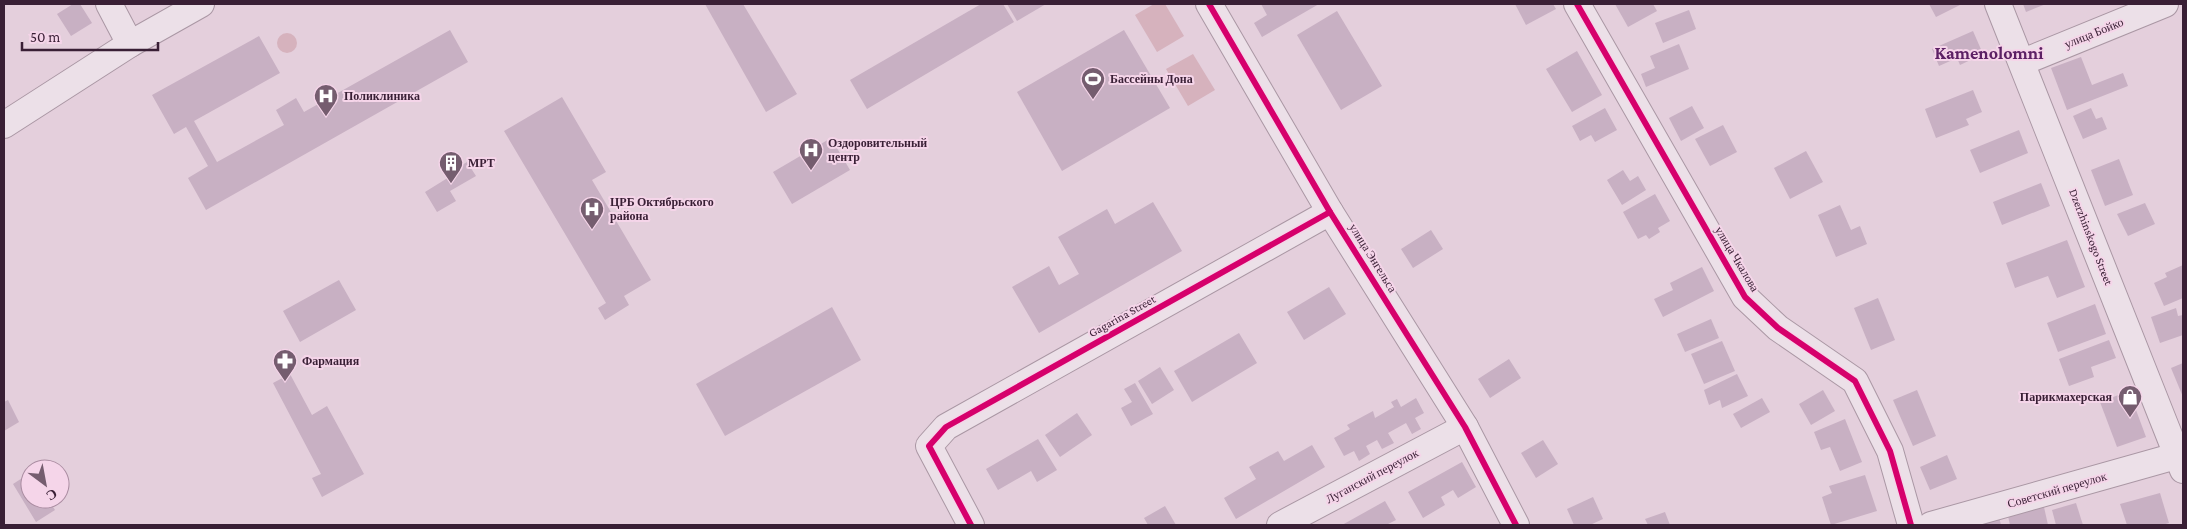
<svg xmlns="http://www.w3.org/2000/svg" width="2187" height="529" viewBox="0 0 2187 529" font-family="'Crimson Pro',serif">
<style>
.green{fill:#d6b2bd}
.building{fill:#c8b0c3}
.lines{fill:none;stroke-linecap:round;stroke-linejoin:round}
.minor-casing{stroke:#aa97a4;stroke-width:28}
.minor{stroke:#ece0e8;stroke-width:26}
.cycleway-casing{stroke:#f5d5e9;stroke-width:9}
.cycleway{stroke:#d6006c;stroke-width:6}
.labels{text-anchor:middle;stroke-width:4;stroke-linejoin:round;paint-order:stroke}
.street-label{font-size:12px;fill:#391f35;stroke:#f5d5e9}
.poi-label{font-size:12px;font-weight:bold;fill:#391f35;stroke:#f5d5e9;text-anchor:start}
.district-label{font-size:18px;font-weight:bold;fill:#5c2064;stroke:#f5d5e9}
</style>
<rect width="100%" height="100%" fill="#e4cfdc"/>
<g class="green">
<path d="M1154,4H1165L1184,36L1157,52L1135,15Z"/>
<circle cx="287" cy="43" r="10"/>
<path d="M1193,54L1215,90L1188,106L1166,69Z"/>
</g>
<g class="building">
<path d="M73,4H80L92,23L71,36L57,14Z"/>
<path d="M705,4H743L797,94L766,112Z"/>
<path d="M981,4H1003L1014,22L867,109L850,80Z"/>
<path d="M1007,4H1046L1017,21Z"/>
<path d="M1261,4H1319L1262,37L1254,23L1267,15Z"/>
<path d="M1515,4H1553L1556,9L1526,25Z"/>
<path d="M1615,4H1653L1657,11L1628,27Z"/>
<path d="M1929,4H1962L1936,17Z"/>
<path d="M2023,4H2046L2026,12Z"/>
<path d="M1689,10L1696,29L1663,43L1655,23Z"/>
<path d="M1337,11L1382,86L1341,110L1297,35Z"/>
<path d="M450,30L468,62L206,210L188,178L208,166L186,127L174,134L152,95L259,36L280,73L194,121L217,162L284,125L276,110L296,98L304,112Z"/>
<path d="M1124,30L1170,108L1062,171L1017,92Z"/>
<path d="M1973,31L1983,54L1960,65L1957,58L1939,66L1932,49Z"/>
<path d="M1679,44L1689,69L1646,87L1641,74L1655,68L1650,56Z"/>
<path d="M1577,51L1602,95L1572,112L1546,69Z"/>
<path d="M2081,57L2092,85L2123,73L2128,86L2067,110L2051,68Z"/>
<path d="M1973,90L1982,112L1966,119L1969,125L1936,138L1925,109Z"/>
<path d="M562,97L606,172L592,180L651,280L624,296L629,305L605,320L598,308L606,303L504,131Z"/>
<path d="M1692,106L1704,128L1681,141L1669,118Z"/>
<path d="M1605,108L1617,130L1595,142L1591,135L1580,141L1572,126Z"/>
<path d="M2091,108L2096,119L2102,117L2107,129L2083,139L2073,116Z"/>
<path d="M1723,125L1737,152L1710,166L1695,139Z"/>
<path d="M2019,130L2028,153L1980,173L1970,150Z"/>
<path d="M831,138L850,170L792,204L773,172Z"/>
<path d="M1806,151L1823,182L1790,199L1774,168Z"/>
<path d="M2119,159L2133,195L2105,206L2091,170Z"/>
<path d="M467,162L476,176L450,191L456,201L437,212L425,192L454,174L452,171Z"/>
<path d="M1623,170L1630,181L1638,176L1646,190L1622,205L1607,180Z"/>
<path d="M2041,183L2050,206L2002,225L1993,202Z"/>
<path d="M1655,194L1670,221L1658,228L1660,232L1649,239L1646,235L1638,239L1623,212Z"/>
<path d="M1153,202L1182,251L1039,333L1012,287L1049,266L1059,285L1079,274L1058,237L1107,209L1115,224Z"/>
<path d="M2145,203L2155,224L2128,236L2117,214Z"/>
<path d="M1840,205L1851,230L1860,226L1867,244L1836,257L1818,215Z"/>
<path d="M1431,230L1443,249L1413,268L1401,249Z"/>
<path d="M2067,240L2085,287L2057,298L2048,276L2015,288L2006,263Z"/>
<path d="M2183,265V298L2164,306L2154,283L2167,277L2165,273Z"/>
<path d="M1702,267L1714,291L1663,317L1654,299L1673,290L1670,283Z"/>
<path d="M339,280L356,310L300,342L283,311Z"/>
<path d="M1329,287L1346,314L1304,340L1287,312Z"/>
<path d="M1878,298L1895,340L1871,350L1854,308Z"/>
<path d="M2095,304L2106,334L2058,352L2047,323Z"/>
<path d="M832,307L861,360L725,436L696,384Z"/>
<path d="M2176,308L2178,316L2183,315V335L2160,343L2151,317Z"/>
<path d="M1711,319L1719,338L1685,352L1677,334Z"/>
<path d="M1239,333L1257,363L1192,402L1174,371Z"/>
<path d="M2109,340L2116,358L2091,367L2094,377L2069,386L2059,359Z"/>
<path d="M1722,341L1735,371L1704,384L1691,354Z"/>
<path d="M1509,359L1521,378L1490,398L1478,379Z"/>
<path d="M2183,363V397L2171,368Z"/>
<path d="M1160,367L1174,390L1152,404L1138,381Z"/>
<path d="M290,374L312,415L327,406L364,474L322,497L312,478L321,474L273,383Z"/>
<path d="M1737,374L1748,396L1722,408L1720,400L1709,405L1704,390Z"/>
<path d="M1135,383L1153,414L1131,426L1121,408L1132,402L1124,389Z"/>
<path d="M1823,390L1835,411L1811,425L1799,404Z"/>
<path d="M1917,390L1936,436L1913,446L1893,400Z"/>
<path d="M2129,391L2146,437L2117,447L2100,402Z"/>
<path d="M1416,398L1424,413L1415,418L1421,429L1412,434L1406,423L1388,433L1394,443L1382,449L1377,440L1366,446L1370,454L1359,461L1354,451L1344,456L1334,438L1350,429L1347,425L1373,411L1375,418L1394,407L1391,402L1397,399L1401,407Z"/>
<path d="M1762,398L1770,412L1741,428L1733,414Z"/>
<path d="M8,400L19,422L4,431V402Z"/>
<path d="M1077,413L1092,435L1060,457L1045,435Z"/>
<path d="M1845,419L1862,462L1840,471L1830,447L1821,450L1814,432Z"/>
<path d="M1038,439L1057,470L1037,482L1031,471L998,490L986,469Z"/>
<path d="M1543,440L1558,464L1536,478L1521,453Z"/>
<path d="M1312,445L1325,467L1236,519L1224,498L1256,479L1249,467L1278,451L1284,461Z"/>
<path d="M1947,455L1957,479L1930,490L1920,467Z"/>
<path d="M1462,462L1476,487L1458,498L1453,490L1441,497L1445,505L1423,518L1408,492Z"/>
<path d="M30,473V499H48L55,510L36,522L13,484Z"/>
<path d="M1865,475L1877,511L1831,525L1822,497L1832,493L1829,486Z"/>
<path d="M2160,493L2169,523L2162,525H2127L2120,504Z"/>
<path d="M1593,497L1603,519L1590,525H1574L1567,509Z"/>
<path d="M1385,501L1396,520L1386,525H1342Z"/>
<path d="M2076,503L2083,525H2056L2052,510Z"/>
<path d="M1165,506L1176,525H1148L1144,518Z"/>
<path d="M2044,507L2048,525H2010L2008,516Z"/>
<path d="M1665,512L1670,525H1648L1645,519Z"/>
<path d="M1998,513L2001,525H1977Z"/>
</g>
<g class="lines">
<g class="minor-casing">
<g id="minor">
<path d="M109,4L130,44"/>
<path d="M1209,4L1330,212L1465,427L1516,525"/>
<path d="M1577,4L1745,297L1778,328L1855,381L1890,451L1911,525"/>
<path d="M1998,4L2183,470"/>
<path d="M2023,62L2165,4"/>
<path d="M4,125L130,44L201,4"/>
<path d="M971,525L929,446L946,427L1330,212"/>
<path d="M1280,525L1465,427"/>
<path d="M1931,525L2183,454"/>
</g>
</g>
<use href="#minor" class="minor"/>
<g class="cycleway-casing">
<g id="cycleway">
<path d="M1209,4L1330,212L1465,427L1516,525"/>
<path d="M1577,4L1745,297L1778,328L1855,381L1890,451L1911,525"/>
<path d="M971,525L929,446L946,427L1330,212"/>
</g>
</g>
<use href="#cycleway" class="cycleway"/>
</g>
<defs>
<g id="stadium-pin" transform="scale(1.25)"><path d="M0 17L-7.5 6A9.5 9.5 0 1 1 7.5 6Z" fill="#755d6f" stroke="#f5d5e9"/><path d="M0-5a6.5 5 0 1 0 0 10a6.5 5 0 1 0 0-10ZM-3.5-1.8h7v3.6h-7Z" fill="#fff"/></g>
<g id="hospital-pin" transform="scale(1.25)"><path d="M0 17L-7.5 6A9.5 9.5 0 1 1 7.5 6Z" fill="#755d6f" stroke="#f5d5e9"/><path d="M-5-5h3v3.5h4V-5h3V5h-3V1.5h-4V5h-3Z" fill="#fff"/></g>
<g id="building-pin" transform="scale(1.25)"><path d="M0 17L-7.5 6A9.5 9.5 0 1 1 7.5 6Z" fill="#755d6f" stroke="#f5d5e9"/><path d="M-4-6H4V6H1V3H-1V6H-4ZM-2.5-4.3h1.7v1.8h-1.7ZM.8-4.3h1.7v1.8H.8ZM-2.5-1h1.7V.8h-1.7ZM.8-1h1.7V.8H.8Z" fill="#fff"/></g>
<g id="pharmacy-pin" transform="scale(1.25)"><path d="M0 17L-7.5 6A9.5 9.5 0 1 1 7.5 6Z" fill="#755d6f" stroke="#f5d5e9"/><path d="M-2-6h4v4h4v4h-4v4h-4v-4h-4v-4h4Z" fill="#fff"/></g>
<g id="shop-pin" transform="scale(1.25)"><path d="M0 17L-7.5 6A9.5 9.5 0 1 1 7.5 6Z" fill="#755d6f" stroke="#f5d5e9"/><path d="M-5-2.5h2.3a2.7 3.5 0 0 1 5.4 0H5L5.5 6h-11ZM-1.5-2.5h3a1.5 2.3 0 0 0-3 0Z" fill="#fff"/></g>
</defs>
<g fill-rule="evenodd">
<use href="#stadium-pin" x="1093" y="79"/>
<use href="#hospital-pin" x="326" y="96"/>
<use href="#hospital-pin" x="811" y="150"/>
<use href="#building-pin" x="451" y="163"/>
<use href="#hospital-pin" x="592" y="209"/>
<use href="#pharmacy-pin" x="285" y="361"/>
<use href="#shop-pin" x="2130" y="397"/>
</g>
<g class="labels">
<g class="street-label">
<text transform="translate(2094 33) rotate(-22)" y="4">улица Бойко</text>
<text transform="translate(2091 237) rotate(69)" y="4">Dzerzhinskogo Street</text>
<text transform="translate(1373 258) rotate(58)" y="4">улица Энгельса</text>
<text transform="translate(1737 259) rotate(59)" y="4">улица Чкалова</text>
<text transform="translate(1122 316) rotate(-29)" y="4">Gagarina Street</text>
<text transform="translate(1372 476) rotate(-28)" y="4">Луганский переулок</text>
<text transform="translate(2057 490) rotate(-16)" y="4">Советский переулок</text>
</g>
<g class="poi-label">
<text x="1110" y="83">Бассейны Дона</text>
<text x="344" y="100">Поликлиника</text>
<text x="828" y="147">Оздоровительный<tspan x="828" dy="14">центр</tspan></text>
<text x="468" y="167">МРТ</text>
<text x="610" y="206">ЦРБ Октябрьского<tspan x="610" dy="14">района</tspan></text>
<text x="302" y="365">Фармация</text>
<text x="2112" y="401" text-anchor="end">Парикмахерская</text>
</g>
<g class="district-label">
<text x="1989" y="59">Kamenolomni</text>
</g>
</g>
<rect width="2187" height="529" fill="none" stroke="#391f35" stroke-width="10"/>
<g transform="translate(45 484) rotate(148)"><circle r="24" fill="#f5d5e9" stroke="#aa8ca1"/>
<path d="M0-4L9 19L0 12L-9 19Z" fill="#755d6f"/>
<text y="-8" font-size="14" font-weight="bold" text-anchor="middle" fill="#391f35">С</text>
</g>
<path d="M22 42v8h136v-8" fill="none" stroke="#391f35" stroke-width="2.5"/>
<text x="30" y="42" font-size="15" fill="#391f35" stroke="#f5d5e9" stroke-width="4" paint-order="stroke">50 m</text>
</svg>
